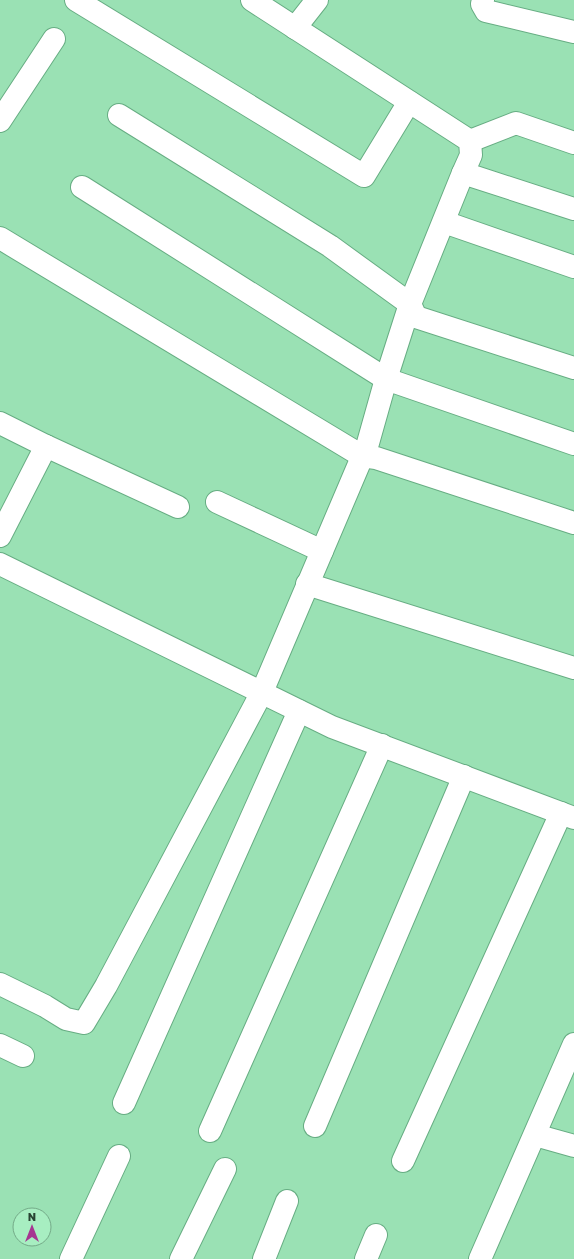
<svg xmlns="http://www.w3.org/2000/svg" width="574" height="1259" viewBox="0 0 574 1259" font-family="'Golos Text',sans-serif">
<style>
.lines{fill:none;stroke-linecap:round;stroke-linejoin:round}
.minor-casing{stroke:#67ad83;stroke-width:24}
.minor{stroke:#fff;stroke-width:22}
</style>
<rect width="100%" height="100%" fill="#9ae1b4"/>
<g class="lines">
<g class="minor-casing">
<g id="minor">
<path d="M76,0L364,176L409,102"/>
<path d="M252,0L470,141L471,155L463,173L410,304L416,317L574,368"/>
<path d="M483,0L482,4L486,11L574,32"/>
<path d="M295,28L317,0"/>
<path d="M0,121L54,39"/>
<path d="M470,141L516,123L574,143"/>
<path d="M463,173L574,209"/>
<path d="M82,187L386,379L574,444"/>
<path d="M444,222L574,267"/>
<path d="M0,238L362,456L376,458L574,523"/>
<path d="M0,423L46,446L178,507"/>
<path d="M217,502L322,551"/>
<path d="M0,536L46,446"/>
<path d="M0,564L332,727L574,818"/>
<path d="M307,584L574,668"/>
<path d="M0,984L45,1006L66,1019L84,1023L106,986L262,692L368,443L386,379L410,304L330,246L119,115"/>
<path d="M0,1045L23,1056"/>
<path d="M124,1103L299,711"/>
<path d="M315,1126L464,776"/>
<path d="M210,1131L382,745"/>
<path d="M535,1135L574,1146"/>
<path d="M403,1161L561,813"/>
<path d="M71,1259L119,1156"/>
<path d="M181,1259L225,1169"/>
<path d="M264,1259L287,1201"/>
<path d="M366,1259L376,1235"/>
<path d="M480,1259L574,1044"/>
</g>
</g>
<use href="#minor" class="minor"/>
</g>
<g transform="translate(32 1227)"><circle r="19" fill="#a7eec1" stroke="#74aa88"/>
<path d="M0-3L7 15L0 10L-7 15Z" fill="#a63591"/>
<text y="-6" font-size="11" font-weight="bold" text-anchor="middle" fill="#274432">N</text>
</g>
</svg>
